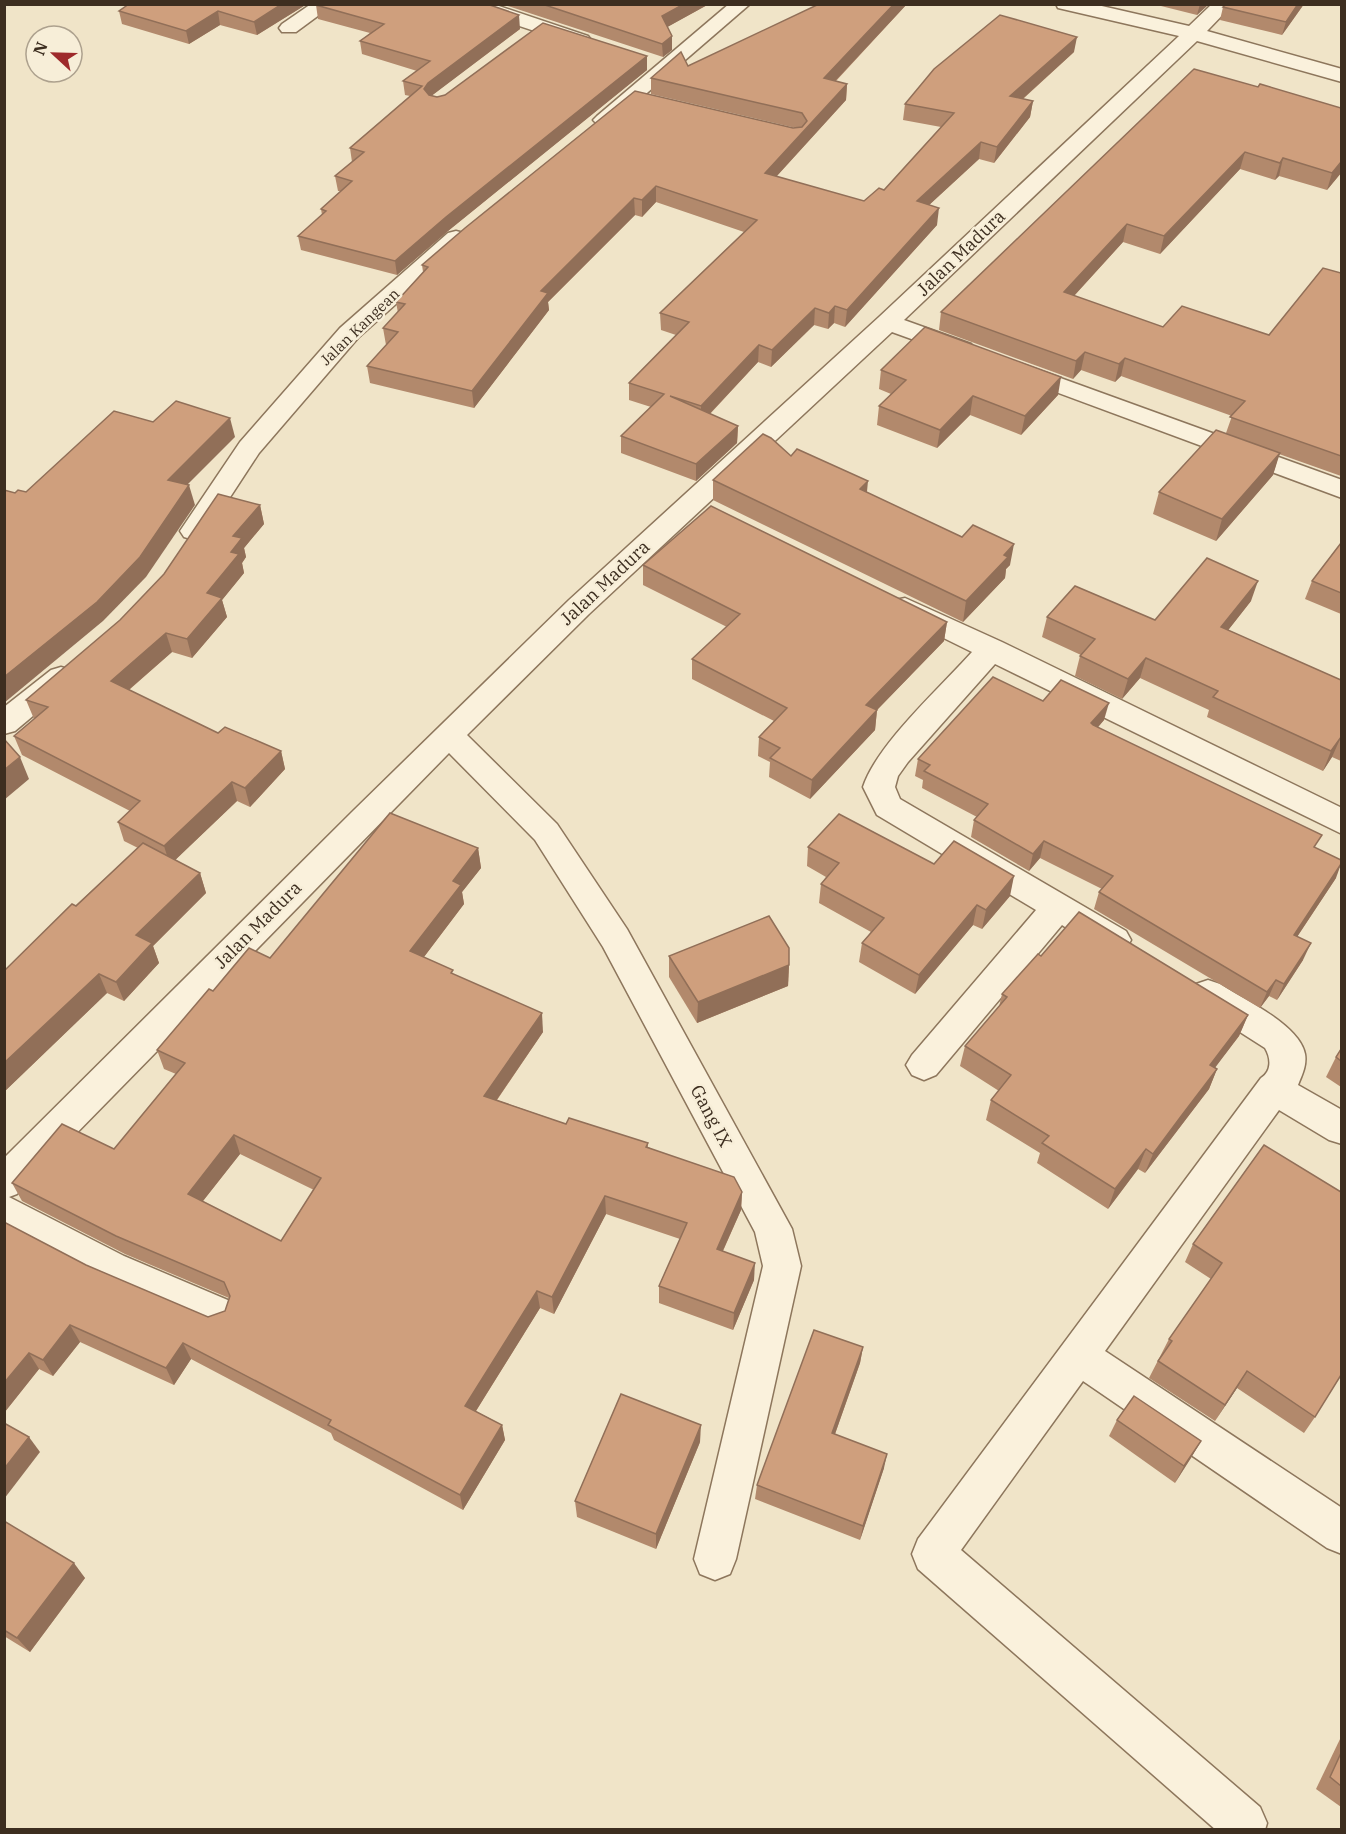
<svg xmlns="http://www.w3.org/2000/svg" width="1346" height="1834" font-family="'IBM Plex Serif',serif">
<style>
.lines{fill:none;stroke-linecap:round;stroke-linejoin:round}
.street-casing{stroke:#8d765c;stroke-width:3}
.street{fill:#faf1dc;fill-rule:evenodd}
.wall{fill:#b2896c;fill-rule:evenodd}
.shaded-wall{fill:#916f58}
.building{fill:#cf9f7d;stroke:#916f58;stroke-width:1.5;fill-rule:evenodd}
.labels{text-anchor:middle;stroke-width:5;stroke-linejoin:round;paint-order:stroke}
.far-street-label{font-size:15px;fill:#3d2e20;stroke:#f7eed8}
.street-label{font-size:18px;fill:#3d2e20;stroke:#f7eed8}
</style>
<rect width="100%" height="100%" fill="#f0e4c8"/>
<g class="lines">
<defs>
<g id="street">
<path d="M 311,4 L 334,4 L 296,32 L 282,32 L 279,28 L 282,24 Z"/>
<path d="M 463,4 L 493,4 L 588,36 L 591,40 L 588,44 L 574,44 L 465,8 Z"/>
<path d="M 729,4 L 750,4 L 611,124 L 604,126 L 597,124 L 593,120 L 597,116 Z"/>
<path d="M 1056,4 L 1093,4 L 1189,26 L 1212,4 L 1233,4 L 1207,31 L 1342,69 L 1342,82 L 1197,41 L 904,320 L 971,344 L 974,349 L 971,354 L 962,356 L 953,354 L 892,332 L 589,614 L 467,735 L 557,824 L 627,929 L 792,1229 L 801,1266 L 736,1559 L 730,1574 L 715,1580 L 700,1574 L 694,1559 L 763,1266 L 755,1232 L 603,947 L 535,840 L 449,753 L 17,1194 L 9,1197 L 124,1256 L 230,1301 L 235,1314 L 230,1327 L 216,1332 L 202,1327 L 96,1280 L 4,1231 L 4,1158 L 353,811 L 569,600 L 879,317 L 1179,36 L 1058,8 Z"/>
<path d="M 456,231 L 464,233 L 467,238 L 464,243 L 358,338 L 259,453 L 204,537 L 194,540 L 184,537 L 180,531 L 240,442 L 340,328 L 448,233 Z"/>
<path d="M 1019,363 L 1342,480 L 1342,498 L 1010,375 L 1007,370 L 1010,365 Z"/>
<path d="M 905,598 L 1002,642 L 1342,808 L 1342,834 L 995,664 L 908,762 L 898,776 L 895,787 L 900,799 L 1126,931 L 1131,940 L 1126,949 C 1103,957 1081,937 1062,925 L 936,1075 L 924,1080 L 912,1075 L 906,1065 L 912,1055 L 1036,910 L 877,815 L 863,787 C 877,744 941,687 972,652 L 895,614 L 891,607 L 895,600 Z"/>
<path d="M 61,667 L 71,670 L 76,677 L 71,684 L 15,731 L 4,734 L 4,707 L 51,670 Z"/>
<path d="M 1208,980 L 1220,984 C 1244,1000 1299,1024 1305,1054 C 1307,1065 1302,1075 1298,1085 L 1342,1110 L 1342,1144 L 1329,1140 L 1279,1110 L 1105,1351 L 1342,1508 L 1342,1554 L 1327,1548 L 1083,1381 L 961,1550 L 1260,1807 L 1267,1823 L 1265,1830 L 1216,1830 L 918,1569 L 912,1554 L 918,1539 L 1261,1078 C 1272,1071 1271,1058 1265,1048 L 1196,1004 L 1191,994 L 1196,984 Z"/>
</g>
</defs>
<use href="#street" class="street-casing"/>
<use href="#street" class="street"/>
</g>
<g class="wall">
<path d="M 129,4 L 307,4 L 257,35 L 220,25 L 189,44 L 122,24 L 119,11 Z"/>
<path d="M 502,4 L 709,4 L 667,27 L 672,50 L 663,57 Z"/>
<path d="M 907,4 L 836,81 L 847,84 L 846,100 L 776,177 L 864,201 L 884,190 L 941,127 L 903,120 L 905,104 L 1074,52 L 1023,99 L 1033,101 L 1030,117 L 994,163 L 979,159 L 929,205 L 937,225 L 845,327 L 834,323 L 828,329 L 814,325 L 771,367 L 758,362 L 710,414 L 738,426 L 737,443 L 696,481 L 621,453 L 621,436 L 651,407 L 629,400 L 629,383 L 676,335 L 661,330 L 660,313 L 744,232 L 656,202 L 642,217 L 635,215 L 548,302 L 549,310 L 474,408 L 370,383 L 367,366 L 386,345 L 383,328 L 398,313 L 396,302 L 423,272 L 422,265 L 796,128 L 651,94 L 651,78 L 688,66 Z"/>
<path d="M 1153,4 L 1209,4 L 1197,15 Z"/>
<path d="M 1304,4 L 1282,35 L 1220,20 L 1223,7 Z"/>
<path d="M 316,5 L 520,29 L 431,96 L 437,97 L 647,56 L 647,70 L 448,231 L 397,275 L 301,250 L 298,236 L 322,215 L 321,209 L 341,191 L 338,191 L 335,176 L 352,162 L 350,148 L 410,96 L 405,95 L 403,81 L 417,71 L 362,54 L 360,41 L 370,33 L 318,19 Z"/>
<path d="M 1194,69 L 1341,173 L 1327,190 L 1279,176 L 1275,180 L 1240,169 L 1160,254 L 1123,242 L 1074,296 L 1163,327 L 1269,335 L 1341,273 L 1341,476 L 1279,454 L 1273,475 L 1216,541 L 1153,514 L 1159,492 L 1226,433 L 1232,416 L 1121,376 L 1115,382 L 1081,370 L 1073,379 L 939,330 L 941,312 Z"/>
<path d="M 881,370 L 1058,395 L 1021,435 L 970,415 L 937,448 L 877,425 L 879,406 L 891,394 L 879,389 Z"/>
<path d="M 791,456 L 1010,565 L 1006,569 L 1005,578 L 963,622 L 713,500 L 713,480 Z"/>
<path d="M 260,505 L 264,524 L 244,548 L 246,557 L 242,563 L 244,573 L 222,600 L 227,617 L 192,658 L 172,652 L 129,690 L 218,733 L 281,751 L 285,769 L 250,807 L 237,801 L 175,860 L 200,873 L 206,893 L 153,946 L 159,963 L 124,1001 L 107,993 L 4,1092 L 4,971 L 138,848 L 124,841 L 118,822 L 130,811 L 22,755 L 14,736 L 34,719 L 26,700 Z"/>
<path d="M 1341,543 L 1341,614 L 1305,599 L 1312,581 Z"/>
<path d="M 643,565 L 947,622 L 944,641 L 877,710 L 875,730 L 810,799 L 769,777 L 770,762 L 758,756 L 759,737 L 774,721 L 692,679 L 692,659 L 727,627 L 643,585 Z"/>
<path d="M 1251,601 L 1228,630 L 1341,680 L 1341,761 L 1332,757 L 1323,771 L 1207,717 L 1209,710 L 1140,678 L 1122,699 L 1075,676 L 1080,656 L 1081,655 L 1042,637 L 1047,617 L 1155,620 Z"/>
<path d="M 1043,701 L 1104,720 L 1098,727 L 1316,848 L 1336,878 L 1297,937 L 1303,960 L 1277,1000 L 1269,996 L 1260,1008 L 1094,909 L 1099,892 L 1102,889 L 1040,858 L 1029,871 L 971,837 L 974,820 L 977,817 L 922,788 L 923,780 L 915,776 L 918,759 Z"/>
<path d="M 808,847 L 934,864 L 1010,896 L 982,929 L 973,925 L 915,994 L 859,962 L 862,943 L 871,932 L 819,903 L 821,884 L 826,877 L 807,866 Z"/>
<path d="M 478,848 L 481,868 L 462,892 L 464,904 L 424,957 L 543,1032 L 497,1100 L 566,1124 L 648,1143 L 648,1147 L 742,1192 L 741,1210 L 723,1251 L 754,1280 L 733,1330 L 659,1303 L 659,1286 L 680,1239 L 606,1214 L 554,1314 L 540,1308 L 476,1411 L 502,1425 L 505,1440 L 463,1510 L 334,1440 L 331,1433 L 191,1359 L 174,1385 L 80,1342 L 53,1376 L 39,1369 L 4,1413 L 4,1222 L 86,1265 L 208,1317 L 225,1311 L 229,1298 L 125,1254 L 22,1201 L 12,1183 L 114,1149 L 176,1074 L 164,1069 L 157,1050 L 213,991 L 270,958 ZM 240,1154 L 314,1190 L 281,1241 L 203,1201 Z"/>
<path d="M 669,956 L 789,965 L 788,986 L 697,1023 L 669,977 Z"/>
<path d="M 1041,956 L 1248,1015 L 1239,1036 L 1215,1067 L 1217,1069 L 1209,1089 L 1145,1173 L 1138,1169 L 1108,1209 L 1037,1163 L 1040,1153 L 986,1120 L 991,1100 L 999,1091 L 960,1066 L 965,1046 L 999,1007 L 1002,994 Z"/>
<path d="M 1341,1049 L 1341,1087 L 1326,1077 L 1336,1057 Z"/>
<path d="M 1264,1145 L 1315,1417 L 1304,1433 L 1237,1388 L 1215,1421 L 1149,1378 L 1169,1339 L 1211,1279 L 1185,1262 L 1193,1244 Z"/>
<path d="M 863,1347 L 860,1363 L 835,1434 L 884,1468 L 860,1540 L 755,1499 L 757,1485 Z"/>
<path d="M 1117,1420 L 1201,1441 L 1175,1483 L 1109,1436 Z"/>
<path d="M 700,1442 L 656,1549 L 577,1517 L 575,1501 Z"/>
<path d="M 4,1521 L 85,1578 L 30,1652 L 4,1636 Z"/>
<path d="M 1341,1737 L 1341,1807 L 1316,1789 Z"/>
</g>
<g class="shaded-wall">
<path d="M 282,4 L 307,4 L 257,35 L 254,22 Z"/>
<path d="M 684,4 L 709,4 L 662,30 L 662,16 Z"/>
<path d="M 894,4 L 907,4 L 823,94 L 824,78 Z"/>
<path d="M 1200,4 L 1209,4 L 1197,15 Z"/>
<path d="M 1298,4 L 1304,4 L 1282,35 L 1286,22 Z"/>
<path d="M 218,11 L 220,25 L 189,44 L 186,31 Z"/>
<path d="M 519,15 L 520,29 L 430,97 L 424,89 L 428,83 Z"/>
<path d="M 672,36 L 672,50 L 663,57 L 662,44 Z"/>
<path d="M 1077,37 L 1074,52 L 1008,112 L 1010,96 Z"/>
<path d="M 647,56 L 647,70 L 448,231 L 397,275 L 395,261 L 446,217 Z"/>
<path d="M 847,84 L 846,100 L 764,190 L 765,173 Z"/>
<path d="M 1033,101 L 1030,117 L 994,163 L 997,147 Z"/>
<path d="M 981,142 L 979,159 L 915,218 L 917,201 Z"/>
<path d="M 1245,152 L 1240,169 L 1160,254 L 1164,236 Z"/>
<path d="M 1283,158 L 1279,176 L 1275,180 L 1280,163 Z"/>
<path d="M 1341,162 L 1341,173 L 1327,190 L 1332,173 Z"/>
<path d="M 656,186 L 656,202 L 642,217 L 642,200 Z"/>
<path d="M 634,198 L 635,215 L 548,302 L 549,310 L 474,408 L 472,391 L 541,291 Z"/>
<path d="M 939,208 L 937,225 L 845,327 L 847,310 Z"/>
<path d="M 1127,224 L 1123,242 L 1061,310 L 1064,292 Z"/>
<path d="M 835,306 L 834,323 L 828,329 L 829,313 Z"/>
<path d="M 815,308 L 814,325 L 771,367 L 772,350 Z"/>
<path d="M 759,345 L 758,362 L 701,423 L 701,406 Z"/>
<path d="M 1085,352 L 1081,370 L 1073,379 L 1076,361 Z"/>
<path d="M 1125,358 L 1121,376 L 1115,382 L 1119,364 Z"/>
<path d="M 1061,377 L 1058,395 L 1021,435 L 1025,416 Z"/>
<path d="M 973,396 L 970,415 L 937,448 L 940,430 Z"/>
<path d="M 230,418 L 235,437 L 173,499 L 168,480 Z"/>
<path d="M 738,426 L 737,443 L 696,481 L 696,464 Z"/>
<path d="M 1280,453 L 1273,475 L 1216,541 L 1222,519 Z"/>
<path d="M 868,481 L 866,502 L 860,489 Z"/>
<path d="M 189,485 L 195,505 L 146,577 L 103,621 L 4,703 L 4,677 Z"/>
<path d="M 260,505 L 264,524 L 244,548 L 246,557 L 242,563 L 244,573 L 222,600 L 227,617 L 192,658 L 187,639 L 207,593 L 231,552 L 233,536 Z"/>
<path d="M 1014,544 L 1010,565 L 1006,569 L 1005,578 L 963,622 L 966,601 L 1004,555 Z"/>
<path d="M 1258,581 L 1251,601 L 1215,647 L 1221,627 Z"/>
<path d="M 947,622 L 944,641 L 877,710 L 875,730 L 810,799 L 812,780 L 866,705 Z"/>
<path d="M 166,633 L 172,652 L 117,700 L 111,681 Z"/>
<path d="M 1146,658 L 1140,678 L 1122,699 L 1128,679 Z"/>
<path d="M 1109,703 L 1104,720 L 1087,740 L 1091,723 Z"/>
<path d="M 1341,737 L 1332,757 L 1323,771 L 1331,751 Z"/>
<path d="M 281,751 L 285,769 L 250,807 L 245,788 Z"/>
<path d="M 20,757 L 29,779 L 4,800 L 4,770 Z"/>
<path d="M 232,782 L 237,801 L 170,865 L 164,846 Z"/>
<path d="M 1044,841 L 1040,858 L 1029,871 L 1033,854 Z"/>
<path d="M 478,848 L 481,868 L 462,892 L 464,904 L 414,970 L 410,951 L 453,881 Z"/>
<path d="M 1341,864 L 1336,878 L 1287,952 L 1294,935 Z"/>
<path d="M 200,873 L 206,893 L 153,946 L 159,963 L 124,1001 L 116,982 L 136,935 Z"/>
<path d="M 1014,876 L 1010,896 L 982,929 L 986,910 Z"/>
<path d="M 977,905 L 973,925 L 915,994 L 919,975 Z"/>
<path d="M 1311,943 L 1303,960 L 1277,1000 L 1284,984 Z"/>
<path d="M 789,965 L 788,986 L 697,1023 L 698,1002 Z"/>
<path d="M 99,974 L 107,993 L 4,1092 L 4,1063 Z"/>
<path d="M 1276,980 L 1269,996 L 1260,1008 L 1267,992 Z"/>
<path d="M 542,1013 L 543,1032 L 487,1114 L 484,1096 Z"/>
<path d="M 1248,1015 L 1239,1036 L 1202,1085 L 1210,1065 Z"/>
<path d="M 1217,1069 L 1209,1089 L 1145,1173 L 1153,1154 Z"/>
<path d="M 234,1135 L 240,1154 L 195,1211 L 188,1194 Z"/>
<path d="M 1146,1149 L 1138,1169 L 1108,1209 L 1115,1189 Z"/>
<path d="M 742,1192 L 741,1210 L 716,1266 L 717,1249 Z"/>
<path d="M 605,1196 L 606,1214 L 554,1314 L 552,1297 Z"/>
<path d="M 755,1263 L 754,1280 L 733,1330 L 734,1313 Z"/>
<path d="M 537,1291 L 540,1308 L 469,1422 L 465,1406 Z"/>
<path d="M 70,1325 L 80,1342 L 53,1376 L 43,1360 Z"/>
<path d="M 183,1343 L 191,1359 L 174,1385 L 166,1368 Z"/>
<path d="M 863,1347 L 860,1363 L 830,1448 L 832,1433 Z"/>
<path d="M 29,1353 L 39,1369 L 4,1413 L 4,1383 Z"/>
<path d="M 1247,1371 L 1237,1388 L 1215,1421 L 1225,1405 Z"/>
<path d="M 502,1425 L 505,1440 L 463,1510 L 460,1495 Z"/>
<path d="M 701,1425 L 700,1442 L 656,1549 L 656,1534 Z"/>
<path d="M 29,1437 L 40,1452 L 4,1499 L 4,1469 Z"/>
<path d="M 1201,1441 L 1191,1458 L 1175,1483 L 1184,1466 Z"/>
<path d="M 887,1454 L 884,1468 L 860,1540 L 863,1526 Z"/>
<path d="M 74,1563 L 85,1578 L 30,1652 L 17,1638 Z"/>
</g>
<g class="building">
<path d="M 129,4 L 282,4 L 254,22 L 218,11 L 186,31 L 119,11 Z"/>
<path d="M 317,4 L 487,4 L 519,15 L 428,83 L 424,89 L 429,95 L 437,97 L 445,95 L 543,23 L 647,56 L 446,217 L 395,261 L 298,236 L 326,211 L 321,209 L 352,181 L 335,176 L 364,152 L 350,148 L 422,86 L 403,81 L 430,61 L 360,41 L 384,24 L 316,5 Z"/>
<path d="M 542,4 L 684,4 L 662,16 L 672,36 L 662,44 Z"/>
<path d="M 819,4 L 894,4 L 824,78 L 847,84 L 765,173 L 864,201 L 879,188 L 884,190 L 954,113 L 905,104 L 934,69 L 1000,15 L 1077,37 L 1010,96 L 1033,101 L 997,147 L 981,142 L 917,201 L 939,208 L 847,310 L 835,306 L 829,313 L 815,308 L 772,350 L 759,345 L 701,406 L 670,396 L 738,426 L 696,464 L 621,436 L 664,394 L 629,383 L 689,322 L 660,313 L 757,220 L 656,186 L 642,200 L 634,198 L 541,291 L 548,293 L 472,391 L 367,366 L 398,332 L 383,328 L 405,304 L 396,302 L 428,267 L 422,265 L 465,228 L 635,91 L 793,128 L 802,127 L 807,121 L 802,113 L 651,78 L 681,52 L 688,66 Z"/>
<path d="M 1226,4 L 1298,4 L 1286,22 L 1223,7 Z"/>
<path d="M 1194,69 L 1258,87 L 1260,84 L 1341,108 L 1341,162 L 1332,173 L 1283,158 L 1280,163 L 1245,152 L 1164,236 L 1127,224 L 1064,292 L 1163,327 L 1182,306 L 1269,335 L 1323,268 L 1341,273 L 1341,456 L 1230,417 L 1245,401 L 1125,358 L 1119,364 L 1085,352 L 1076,361 L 941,312 Z"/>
<path d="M 925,327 L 1061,377 L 1025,416 L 973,396 L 940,430 L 879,406 L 906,380 L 881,370 Z"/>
<path d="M 176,401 L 230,418 L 168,480 L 189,485 L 140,557 L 97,602 L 4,677 L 4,490 L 15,493 L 18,490 L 26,492 L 114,411 L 153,422 Z"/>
<path d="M 1216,430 L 1280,453 L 1222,519 L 1159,492 Z"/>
<path d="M 763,434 L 771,438 L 791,456 L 797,449 L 868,481 L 860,489 L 962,537 L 973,525 L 1014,544 L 1004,555 L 1008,557 L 966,601 L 713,480 Z"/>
<path d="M 218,494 L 260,505 L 233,536 L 242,538 L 231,552 L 239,554 L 207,593 L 222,598 L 187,639 L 166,633 L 111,681 L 218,733 L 225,727 L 281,751 L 245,788 L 232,782 L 164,846 L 118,822 L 140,801 L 14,736 L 48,707 L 26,700 L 120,620 L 164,574 Z"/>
<path d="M 711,506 L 947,622 L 866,705 L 877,710 L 812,780 L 770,758 L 780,748 L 759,737 L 787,708 L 692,659 L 740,614 L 643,565 Z"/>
<path d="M 1341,543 L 1341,593 L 1312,581 Z"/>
<path d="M 1207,558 L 1258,581 L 1221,627 L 1341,680 L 1341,738 L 1341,737 L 1331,751 L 1213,697 L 1218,691 L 1146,658 L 1128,679 L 1080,656 L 1095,639 L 1047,617 L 1075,586 L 1155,620 Z"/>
<path d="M 993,677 L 1043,701 L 1061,680 L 1109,703 L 1091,723 L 1093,725 L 1322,835 L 1314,847 L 1341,860 L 1341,864 L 1294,935 L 1311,943 L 1284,984 L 1276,980 L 1267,992 L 1099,892 L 1113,876 L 1044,841 L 1033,854 L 974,820 L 988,804 L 924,771 L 930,765 L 918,759 Z"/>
<path d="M 4,739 L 20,757 L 4,770 Z"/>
<path d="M 390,813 L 478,848 L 453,881 L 461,885 L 410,951 L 453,970 L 451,973 L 542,1013 L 484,1096 L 566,1124 L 569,1118 L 648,1143 L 646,1147 L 734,1177 L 742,1192 L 717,1249 L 755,1263 L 734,1313 L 659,1286 L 687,1223 L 605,1196 L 552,1297 L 537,1291 L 465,1406 L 502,1425 L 460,1495 L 328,1425 L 331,1420 L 183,1343 L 166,1368 L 70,1325 L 43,1360 L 29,1353 L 4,1383 L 4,1222 L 86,1265 L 208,1317 L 225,1311 L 230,1296 L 224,1282 L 116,1236 L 12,1183 L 62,1124 L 114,1149 L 185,1063 L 157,1050 L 209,989 L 213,991 L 249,948 L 270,958 ZM 234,1135 L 321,1178 L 281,1241 L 188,1194 Z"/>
<path d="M 839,814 L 934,864 L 954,841 L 1014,876 L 986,910 L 977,905 L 919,975 L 862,943 L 884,918 L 821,884 L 839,863 L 808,847 Z"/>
<path d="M 143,843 L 200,873 L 136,935 L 152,943 L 116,982 L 99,974 L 4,1063 L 4,971 L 72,904 L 76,906 Z"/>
<path d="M 1079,912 L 1248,1015 L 1210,1065 L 1217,1069 L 1182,1115 L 1153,1154 L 1146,1149 L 1115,1189 L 1042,1143 L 1049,1136 L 991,1100 L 1011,1075 L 965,1046 L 1007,997 L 1002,994 L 1038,954 L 1041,956 Z"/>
<path d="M 769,916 L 789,948 L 789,965 L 698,1002 L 669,956 Z"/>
<path d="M 1341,1049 L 1341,1061 L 1336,1057 Z"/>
<path d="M 1264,1145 L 1341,1192 L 1341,1375 L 1315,1417 L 1247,1371 L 1225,1405 L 1158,1361 L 1172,1341 L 1169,1339 L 1222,1263 L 1193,1244 Z"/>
<path d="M 814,1330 L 863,1347 L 832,1433 L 887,1454 L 863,1526 L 757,1485 Z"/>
<path d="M 621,1394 L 701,1425 L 656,1534 L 575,1501 Z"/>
<path d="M 1134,1396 L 1201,1441 L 1184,1466 L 1117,1420 Z"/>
<path d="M 4,1423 L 29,1437 L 4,1469 Z"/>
<path d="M 4,1521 L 74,1563 L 17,1638 L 4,1630 Z"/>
<path d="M 1341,1753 L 1341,1786 L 1330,1777 Z"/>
</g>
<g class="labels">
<g class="far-street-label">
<text transform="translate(360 327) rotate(-44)" y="5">Jalan Kangean</text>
</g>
<g class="street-label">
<text transform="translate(961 253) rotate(-44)" y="6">Jalan Madura</text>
<text transform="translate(605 583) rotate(-43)" y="6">Jalan Madura</text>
<text transform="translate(258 925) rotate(-45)" y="6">Jalan Madura</text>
<text transform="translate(711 1116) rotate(62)" y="6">Gang IX</text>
</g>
</g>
<rect width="1346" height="1834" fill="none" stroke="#3d2e20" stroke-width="12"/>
<g transform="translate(54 54) rotate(292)"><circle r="28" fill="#f7eed8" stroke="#ada18e" stroke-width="1.5"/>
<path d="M0-4.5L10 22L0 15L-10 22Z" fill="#9e2a2b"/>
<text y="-9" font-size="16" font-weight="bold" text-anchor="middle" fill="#3d2e20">N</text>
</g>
</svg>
